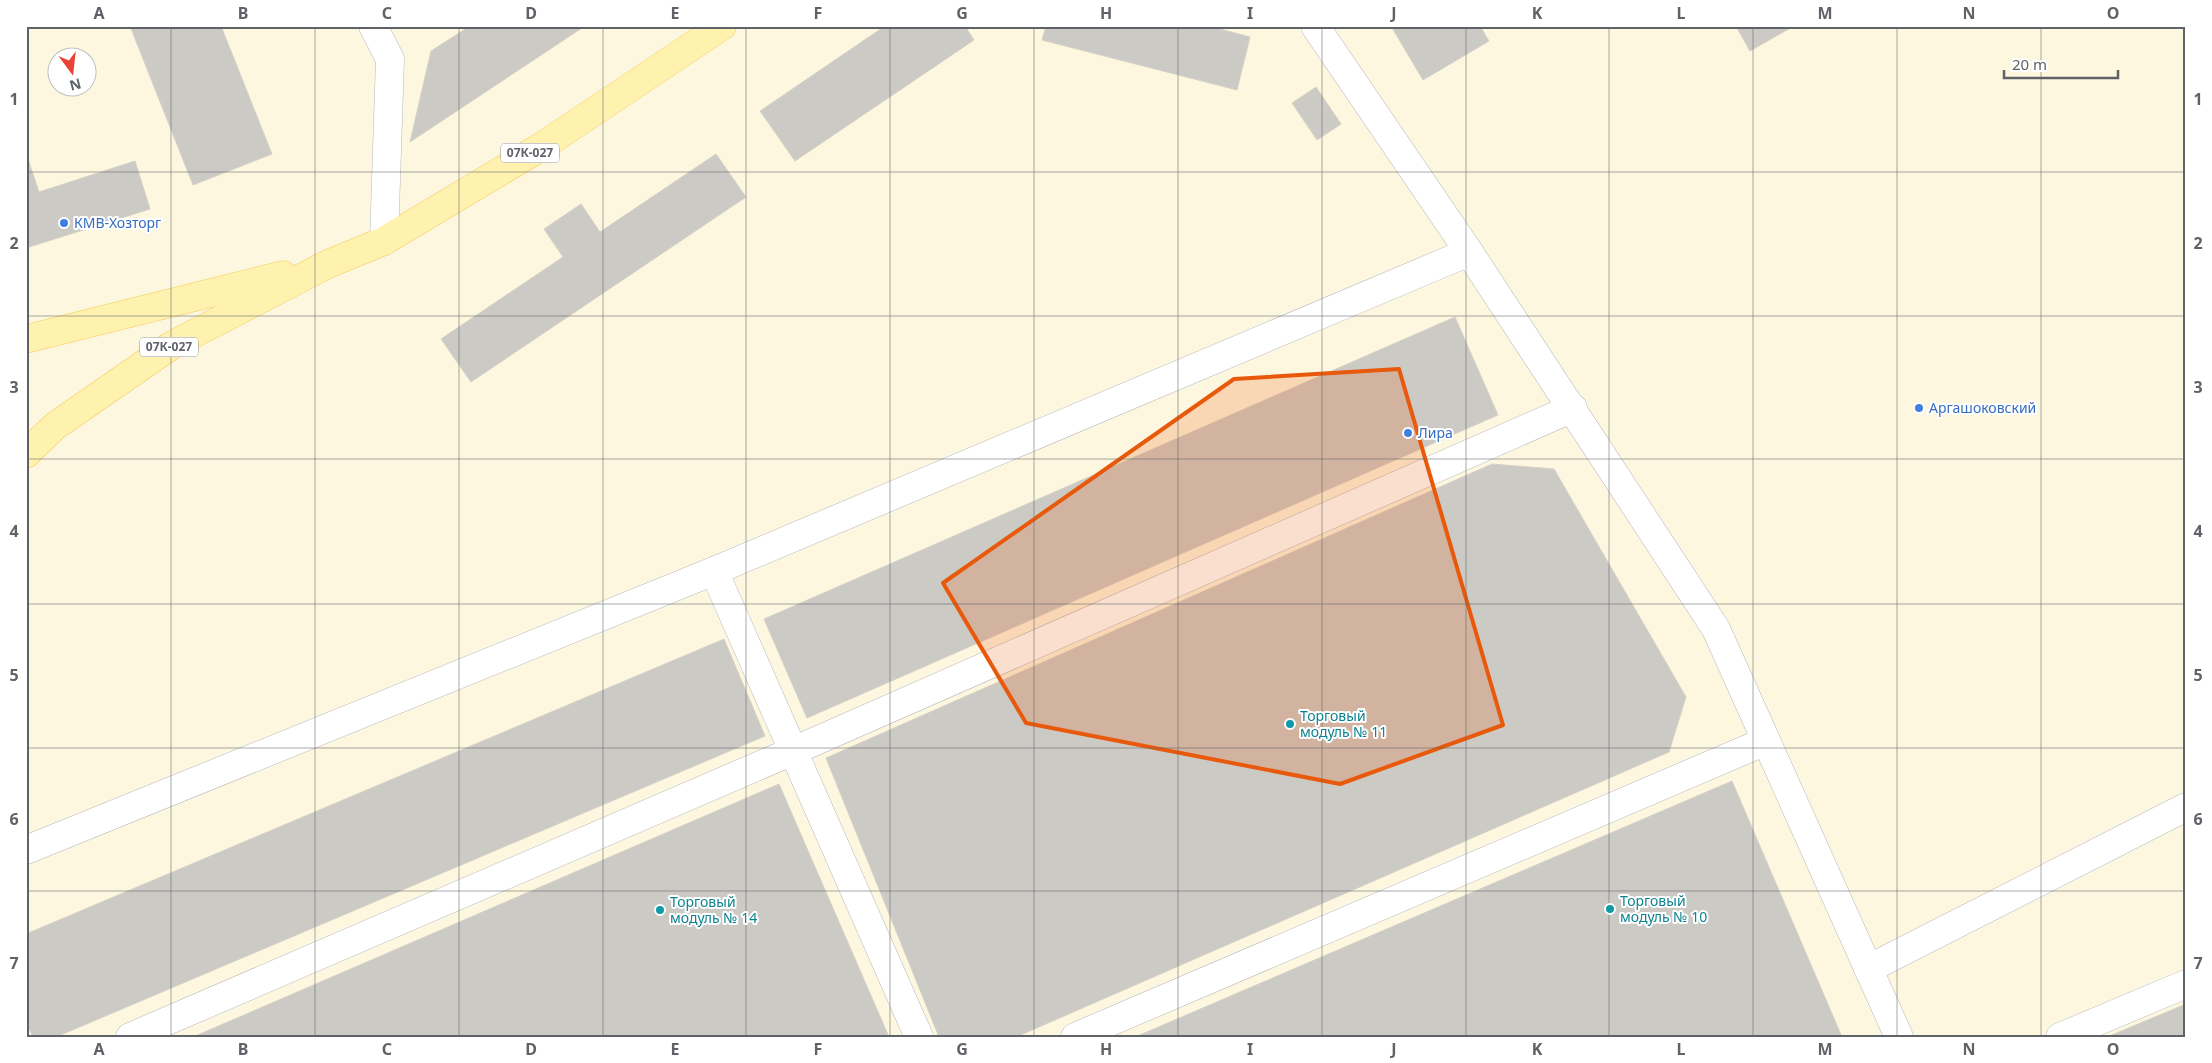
<svg xmlns="http://www.w3.org/2000/svg" width="2212" height="1063" font-family="'Noto Sans',sans-serif">
<style>
.commercial{fill:#fef7e0;fill-rule:evenodd}
.building{fill:#cccac5;stroke:#d6d1c6}
.lines{fill:none;stroke-linecap:round;stroke-linejoin:round}
.minor-casing{stroke:#b5b8bc;stroke-width:29}
.major-casing{stroke:#f2c960;stroke-width:29}
.minor{stroke:#fff;stroke-width:28}
.major{stroke:#fff2af;stroke-width:28}
.marked{fill:#e8590c;fill-opacity:0.2;stroke:#e8590c;stroke-width:4;stroke-linejoin:round}
.grid{fill:none;stroke:#5f6368;stroke-width:1;stroke-opacity:0.55}
.shop-dot{fill:#3f7fe0;stroke:#fff;stroke-width:2}
.culture-dot{fill:#0f9aa8;stroke:#fff;stroke-width:2}
.labels{text-anchor:middle;stroke-width:4;stroke-linejoin:round;paint-order:stroke}
.shield{fill:#fff;stroke:#8f9295;stroke-width:1}
.shield-label{font-size:12px;font-weight:bold;fill:#5f6368}
.shop-label{font-size:14px;fill:#366cbe;stroke:#fff;text-anchor:start}
.culture-label{font-size:14px;fill:#0d838f;stroke:#fff;text-anchor:start}
.neatline{fill:none;stroke:#5f6368;stroke-width:2}
.grid-label{font-size:16px;text-anchor:middle;font-weight:bold;fill:#5f6368}
</style>
<rect width="100%" height="100%" fill="#f1efe8"/>
<path class="commercial" d="M 26,26 L 2186,26 L 2186,1037 L 26,1037 ZM 58,58 L 88,58 L 88,88 L 58,88 Z"/>
<g class="building">
<path d="M 130,26 L 221,26 L 272,154 L 193,185 Z"/>
<path d="M 470,26 L 585,26 L 410,142 L 431,51 Z"/>
<path d="M 885,26 L 965,26 L 974,40 L 795,161 L 760,111 Z"/>
<path d="M 1046,26 L 1209,26 L 1250,37 L 1237,90 L 1042,40 Z"/>
<path d="M 1391,26 L 1480,26 L 1489,41 L 1423,80 Z"/>
<path d="M 1736,26 L 1794,26 L 1750,51 Z"/>
<path d="M 1316,87 L 1341,124 L 1317,140 L 1292,103 Z"/>
<path d="M 26,153 L 39,192 L 135,161 L 150,209 L 26,248 Z"/>
<path d="M 716,154 L 746,197 L 471,382 L 441,339 L 563,257 L 544,229 L 581,204 L 600,232 Z"/>
<path d="M 1455,317 L 1498,415 L 807,718 L 764,619 Z"/>
<path d="M 1492,464 L 1554,469 L 1686,697 L 1669,752 L 1016,1037 L 939,1037 L 826,758 Z"/>
<path d="M 724,639 L 765,736 L 56,1037 L 33,1037 L 26,1022 L 26,934 Z"/>
<path d="M 1732,781 L 1842,1037 L 1135,1037 Z"/>
<path d="M 779,784 L 889,1037 L 193,1037 Z"/>
<path d="M 2186,1004 L 2186,1037 L 2107,1037 Z"/>
</g>
<g class="lines">
<defs>
<g id="minor">
<path d="M 373,26 L 390,59 L 384,241"/>
<path d="M 1315,26 L 1469,252 L 1716,629 L 1899,1037"/>
<path d="M 714,571 L 919,1037"/>
<path d="M 26,850 L 714,571 L 1469,252"/>
<path d="M 1868,969 L 2186,807"/>
<path d="M 130,1037 L 793,751 L 1573,408"/>
<path d="M 1075,1037 L 1766,741"/>
<path d="M 2060,1037 L 2186,984"/>
</g>
<g id="major">
<path d="M 26,339 L 283,275"/>
<path d="M 26,454 L 55,426 L 172,345 L 328,264 L 384,241 L 541,147 L 722,26"/>
</g>
</defs>
<use href="#minor" class="minor-casing"/>
<use href="#major" class="major-casing"/>
<use href="#minor" class="minor"/>
<use href="#major" class="major"/>
</g>
<path class="marked" d="M 1399,369 L 1503,725 L 1340,784 L 1026,723 L 943,583 L 1234,379 Z"/>
<path class="grid" d="M 171,26 L 171,1037M 315,26 L 315,1037M 459,26 L 459,1037M 603,26 L 603,1037M 746,26 L 746,1037M 890,26 L 890,1037M 1034,26 L 1034,1037M 1178,26 L 1178,1037M 1322,26 L 1322,1037M 1466,26 L 1466,1037M 1609,26 L 1609,1037M 1753,26 L 1753,1037M 1897,26 L 1897,1037M 2041,26 L 2041,1037M 26,172 L 2186,172M 26,316 L 2186,316M 26,459 L 2186,459M 26,604 L 2186,604M 26,748 L 2186,748M 26,891 L 2186,891"/>
<g class="shop-dot">
<circle cx="64" cy="223" r="5"/>
<circle cx="1919" cy="408" r="5"/>
<circle cx="1408" cy="433" r="5"/>
</g>
<g class="culture-dot">
<circle cx="1290" cy="724" r="5"/>
<circle cx="1610" cy="909" r="5"/>
<circle cx="660" cy="910" r="5"/>
</g>
<g class="labels">
<g class="shield">
<rect x="501" y="143.5" width="58" height="19" rx="4"/>
<rect x="140" y="337.5" width="58" height="19" rx="4"/>
</g>
<g class="shield-label">
<text x="530" y="157">07К-027</text>
<text x="169" y="351">07К-027</text>
</g>
<g class="shop-label">
<text x="74" y="228">КМВ-Хозторг</text>
<text x="1929" y="413">Аргашоковский</text>
<text x="1418" y="438">Лира</text>
</g>
<g class="culture-label">
<text x="1300" y="721">Торговый<tspan x="1300" dy="16">модуль № 11</tspan></text>
<text x="1620" y="906">Торговый<tspan x="1620" dy="16">модуль № 10</tspan></text>
<text x="670" y="907">Торговый<tspan x="670" dy="16">модуль № 14</tspan></text>
</g>
</g>
<rect width="2212" height="1063" fill="none" stroke="#ffffff" stroke-width="55"/>
<g transform="translate(72 72) rotate(165)"><circle r="24" fill="#ffffff" stroke="#bfc1c3"/>
<path d="M0-4L9 19L0 12L-9 19Z" fill="#ea4335"/>
<text y="-8" font-size="14" font-weight="bold" text-anchor="middle" fill="#5f6368">N</text>
</g>
<path d="M2004 70v8h114v-8" fill="none" stroke="#5f6368" stroke-width="2.5"/>
<text x="2012" y="70" font-size="15" fill="#5f6368" stroke="#ffffff" stroke-width="4" paint-order="stroke">20 m</text>
<rect x="28" y="28" width="2156" height="1008" class="neatline"/>
<g class="grid-label">
<text x="99" y="19">A</text>
<text x="243" y="19">B</text>
<text x="387" y="19">C</text>
<text x="531" y="19">D</text>
<text x="675" y="19">E</text>
<text x="818" y="19">F</text>
<text x="962" y="19">G</text>
<text x="1106" y="19">H</text>
<text x="1250" y="19">I</text>
<text x="1394" y="19">J</text>
<text x="1537" y="19">K</text>
<text x="1681" y="19">L</text>
<text x="1825" y="19">M</text>
<text x="1969" y="19">N</text>
<text x="2113" y="19">O</text>
<text x="14" y="105">1</text>
<text x="2198" y="105">1</text>
<text x="14" y="249">2</text>
<text x="2198" y="249">2</text>
<text x="14" y="393">3</text>
<text x="2198" y="393">3</text>
<text x="14" y="537">4</text>
<text x="2198" y="537">4</text>
<text x="14" y="681">5</text>
<text x="2198" y="681">5</text>
<text x="14" y="825">6</text>
<text x="2198" y="825">6</text>
<text x="14" y="969">7</text>
<text x="2198" y="969">7</text>
<text x="99" y="1055">A</text>
<text x="243" y="1055">B</text>
<text x="387" y="1055">C</text>
<text x="531" y="1055">D</text>
<text x="675" y="1055">E</text>
<text x="818" y="1055">F</text>
<text x="962" y="1055">G</text>
<text x="1106" y="1055">H</text>
<text x="1250" y="1055">I</text>
<text x="1394" y="1055">J</text>
<text x="1537" y="1055">K</text>
<text x="1681" y="1055">L</text>
<text x="1825" y="1055">M</text>
<text x="1969" y="1055">N</text>
<text x="2113" y="1055">O</text>
</g>
</svg>
